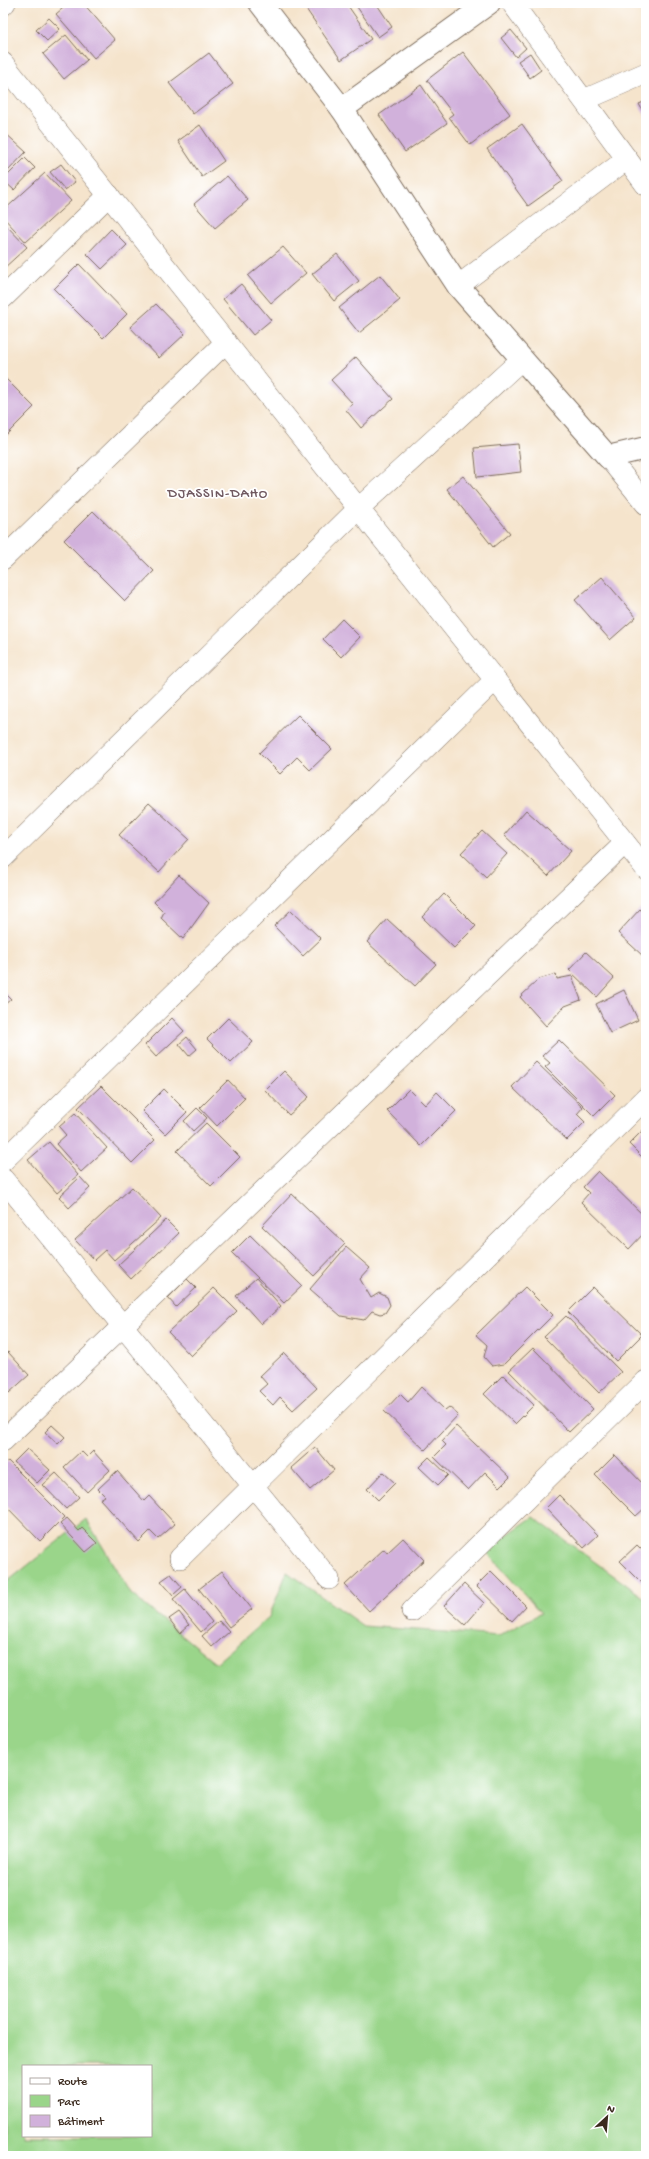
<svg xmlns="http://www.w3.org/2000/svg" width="649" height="2159" font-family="'Gochi Hand',sans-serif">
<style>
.green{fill:#9ad58a;stroke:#6a8054;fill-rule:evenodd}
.building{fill:#d1b1db}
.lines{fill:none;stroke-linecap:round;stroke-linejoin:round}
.street-casing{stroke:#7c6b5b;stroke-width:22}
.secondary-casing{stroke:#7c6b5b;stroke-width:24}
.street{stroke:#fff;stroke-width:21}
.secondary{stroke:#fff;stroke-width:22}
.labels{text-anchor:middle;stroke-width:3.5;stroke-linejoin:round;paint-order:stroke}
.neighbourhood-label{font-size:14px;letter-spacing:1px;fill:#705960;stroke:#fff}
</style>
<rect width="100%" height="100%" fill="#fff"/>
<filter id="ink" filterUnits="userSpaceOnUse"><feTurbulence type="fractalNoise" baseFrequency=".025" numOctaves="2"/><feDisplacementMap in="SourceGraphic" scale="8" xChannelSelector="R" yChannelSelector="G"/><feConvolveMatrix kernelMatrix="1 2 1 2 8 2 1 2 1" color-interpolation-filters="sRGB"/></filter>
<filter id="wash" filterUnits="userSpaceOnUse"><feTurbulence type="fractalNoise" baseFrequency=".012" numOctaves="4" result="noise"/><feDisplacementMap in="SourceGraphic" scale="16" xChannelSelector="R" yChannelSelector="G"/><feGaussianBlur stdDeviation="0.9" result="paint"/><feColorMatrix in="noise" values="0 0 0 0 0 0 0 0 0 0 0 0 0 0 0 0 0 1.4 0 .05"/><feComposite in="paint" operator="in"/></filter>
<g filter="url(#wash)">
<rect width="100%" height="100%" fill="#f5e4cc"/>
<path class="green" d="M 533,1517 L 646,1599 L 646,2156 L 3,2156 L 3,1585 L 86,1519 L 131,1594 L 216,1663 L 269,1617 L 287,1572 L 363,1626 L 499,1636 L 541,1613 L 485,1550 ZM 23,2066 L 151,2066 L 151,2136 L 23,2136 Z"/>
<g id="blocks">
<g class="building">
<path d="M 69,3 L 83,3 L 115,40 L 94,58 L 56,14 Z"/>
<path d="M 308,3 L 346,3 L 371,39 L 341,60 L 304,6 Z"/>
<path d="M 363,3 L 376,3 L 392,27 L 378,37 L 357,7 Z"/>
<path d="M 49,18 L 60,29 L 47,41 L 36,30 Z"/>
<path d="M 511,30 L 526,48 L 516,57 L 501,38 Z"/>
<path d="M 66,35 L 87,60 L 64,79 L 43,54 Z"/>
<path d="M 463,52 L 510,114 L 470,145 L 449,117 L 453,114 L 427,80 Z"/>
<path d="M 209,53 L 233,84 L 193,114 L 169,83 Z"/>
<path d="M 530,53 L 541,70 L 530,78 L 518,61 Z"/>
<path d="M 421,85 L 447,123 L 405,152 L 379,115 Z"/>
<path d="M 646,101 L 646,117 L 639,104 Z"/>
<path d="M 522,124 L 563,181 L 528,206 L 487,149 Z"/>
<path d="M 200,125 L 224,161 L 202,177 L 178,141 Z"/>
<path d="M 3,131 L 26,152 L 7,172 L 3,168 Z"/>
<path d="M 25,158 L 35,168 L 14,190 L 3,180 Z"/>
<path d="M 61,164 L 75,182 L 65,190 L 50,172 Z"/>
<path d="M 45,173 L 71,201 L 26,242 L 3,217 L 3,211 Z"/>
<path d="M 227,176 L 248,200 L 215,228 L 194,204 Z"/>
<path d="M 3,222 L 27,247 L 3,269 Z"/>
<path d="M 111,229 L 127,245 L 102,269 L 87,254 Z"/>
<path d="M 283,247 L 306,273 L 271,303 L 248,276 Z"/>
<path d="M 337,254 L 359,281 L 334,301 L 312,274 Z"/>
<path d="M 79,264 L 127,314 L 103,338 L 54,289 Z"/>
<path d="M 380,275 L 400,300 L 359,333 L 339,308 Z"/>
<path d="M 241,284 L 271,320 L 253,335 L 223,299 Z"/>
<path d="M 156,304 L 185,334 L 159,358 L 130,327 Z"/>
<path d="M 356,357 L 393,399 L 361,428 L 346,410 L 353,404 L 331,380 Z"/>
<path d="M 3,376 L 34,407 L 3,438 Z"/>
<path d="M 518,444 L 521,472 L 477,477 L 474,448 Z"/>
<path d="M 463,476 L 510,533 L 493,547 L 447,489 Z"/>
<path d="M 93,511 L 154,571 L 125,601 L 64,540 Z"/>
<path d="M 602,577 L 636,617 L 610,640 L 575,600 Z"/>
<path d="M 342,619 L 360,637 L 341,657 L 323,639 Z"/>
<path d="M 298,715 L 332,749 L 310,770 L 297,757 L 280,774 L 259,753 Z"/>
<path d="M 149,803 L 189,839 L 159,872 L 119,835 Z"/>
<path d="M 526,810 L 571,851 L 548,876 L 504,835 Z"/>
<path d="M 482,831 L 507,854 L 486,877 L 461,853 Z"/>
<path d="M 179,875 L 209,903 L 183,939 L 161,918 L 164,912 L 154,902 Z"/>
<path d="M 444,894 L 476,926 L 454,948 L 422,917 Z"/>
<path d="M 640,909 L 646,914 L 646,953 L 643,956 L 618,933 Z"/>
<path d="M 291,910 L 321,939 L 303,956 L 274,926 Z"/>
<path d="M 387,919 L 436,964 L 415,986 L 367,942 Z"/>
<path d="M 586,952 L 614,978 L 597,997 L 569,970 Z"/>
<path d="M 556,974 L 557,979 L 572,976 L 581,1000 L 565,1006 L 546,1026 L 520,997 L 539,979 Z"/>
<path d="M 624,990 L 638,1020 L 610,1033 L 596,1004 Z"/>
<path d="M 3,991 L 11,999 L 3,1006 Z"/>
<path d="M 172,1018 L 184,1031 L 156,1057 L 145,1045 Z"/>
<path d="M 228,1018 L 253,1042 L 231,1063 L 207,1039 Z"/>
<path d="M 187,1037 L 197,1049 L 189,1056 L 179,1044 Z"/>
<path d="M 559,1040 L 615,1095 L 594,1116 L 545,1067 L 550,1063 L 542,1056 Z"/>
<path d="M 536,1062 L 583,1107 L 577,1114 L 585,1122 L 567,1140 L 512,1087 Z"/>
<path d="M 284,1071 L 309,1097 L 289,1115 L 265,1090 Z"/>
<path d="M 228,1080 L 245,1098 L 217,1126 L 200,1108 Z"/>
<path d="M 101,1086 L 155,1140 L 132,1163 L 78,1108 Z"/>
<path d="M 164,1089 L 187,1112 L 165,1134 L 142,1111 Z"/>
<path d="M 409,1089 L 425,1105 L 437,1092 L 456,1111 L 421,1146 L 387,1111 Z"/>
<path d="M 197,1108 L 207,1118 L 193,1131 L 184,1121 Z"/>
<path d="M 75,1113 L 107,1148 L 81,1172 L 56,1144 L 66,1135 L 59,1127 Z"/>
<path d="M 206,1123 L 240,1157 L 211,1186 L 177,1151 Z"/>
<path d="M 646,1127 L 646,1154 L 642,1157 L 629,1144 Z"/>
<path d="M 49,1142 L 78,1175 L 57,1193 L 28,1160 Z"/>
<path d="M 598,1171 L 646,1218 L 646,1231 L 629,1249 L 581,1202 L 589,1193 L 583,1187 Z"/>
<path d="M 80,1177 L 90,1188 L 69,1208 L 59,1197 Z"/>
<path d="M 132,1187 L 161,1218 L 114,1260 L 105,1250 L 94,1260 L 75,1240 Z"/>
<path d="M 292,1194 L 345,1244 L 314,1276 L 262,1226 Z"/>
<path d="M 166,1220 L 179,1233 L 131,1279 L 118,1265 Z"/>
<path d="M 250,1235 L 302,1286 L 284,1303 L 232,1253 Z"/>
<path d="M 346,1247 L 370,1268 L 360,1279 L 371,1298 L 379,1293 L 387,1297 L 390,1305 L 385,1313 L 380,1314 L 372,1311 L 364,1320 L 341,1316 L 310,1289 Z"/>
<path d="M 256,1278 L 281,1306 L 261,1324 L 236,1296 Z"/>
<path d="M 187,1279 L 196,1288 L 176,1307 L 168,1298 Z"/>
<path d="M 525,1287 L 553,1315 L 504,1364 L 492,1366 L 484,1357 L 487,1345 L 476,1335 Z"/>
<path d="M 593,1287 L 642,1335 L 616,1361 L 568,1312 Z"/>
<path d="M 214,1288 L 237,1311 L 191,1356 L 168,1332 Z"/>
<path d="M 566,1316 L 621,1372 L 599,1393 L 544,1337 Z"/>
<path d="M 533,1348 L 593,1409 L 569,1432 L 509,1371 Z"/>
<path d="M 8,1352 L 29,1375 L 9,1393 L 3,1386 L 3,1356 Z"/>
<path d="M 284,1353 L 317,1388 L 293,1410 L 280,1397 L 273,1405 L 259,1391 L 267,1384 L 260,1376 Z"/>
<path d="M 503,1375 L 534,1405 L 515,1424 L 484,1394 Z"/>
<path d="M 421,1387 L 445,1410 L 449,1407 L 458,1415 L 425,1450 L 384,1411 L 400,1394 L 408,1402 Z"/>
<path d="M 52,1425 L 65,1437 L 58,1444 L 45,1432 Z"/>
<path d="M 456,1426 L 510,1477 L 500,1487 L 485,1472 L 468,1490 L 434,1457 L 446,1445 L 442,1441 Z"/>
<path d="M 315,1447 L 334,1470 L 310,1490 L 291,1468 Z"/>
<path d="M 27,1449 L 50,1470 L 37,1483 L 14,1462 Z"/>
<path d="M 81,1451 L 87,1457 L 93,1451 L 110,1470 L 87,1492 L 64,1467 Z"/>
<path d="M 615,1455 L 646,1487 L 646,1507 L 636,1516 L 595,1475 Z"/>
<path d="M 429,1457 L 448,1475 L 438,1485 L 419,1467 Z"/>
<path d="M 8,1461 L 64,1517 L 40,1541 L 3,1503 L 3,1465 Z"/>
<path d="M 117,1471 L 144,1501 L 149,1496 L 175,1524 L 158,1539 L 150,1531 L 139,1542 L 100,1499 L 105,1496 L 98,1489 Z"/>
<path d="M 383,1472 L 395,1483 L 378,1500 L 367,1489 Z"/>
<path d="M 56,1473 L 79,1497 L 66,1509 L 43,1485 Z"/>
<path d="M 559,1495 L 598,1535 L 584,1548 L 546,1508 Z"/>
<path d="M 67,1518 L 79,1531 L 82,1528 L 97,1543 L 86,1552 L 60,1524 Z"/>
<path d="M 403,1538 L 424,1560 L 369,1611 L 345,1585 L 384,1549 L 387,1553 Z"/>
<path d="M 637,1545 L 646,1554 L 646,1587 L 620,1561 Z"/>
<path d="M 222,1571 L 252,1609 L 229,1627 L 199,1589 Z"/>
<path d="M 491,1571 L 526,1606 L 512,1621 L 476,1586 Z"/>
<path d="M 171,1574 L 182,1587 L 173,1595 L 161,1581 Z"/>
<path d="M 464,1584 L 484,1603 L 465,1625 L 444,1606 Z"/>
<path d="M 185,1589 L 212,1622 L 201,1632 L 173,1599 Z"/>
<path d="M 179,1612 L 189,1625 L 180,1633 L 169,1619 Z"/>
<path d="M 219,1621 L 229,1632 L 212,1647 L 202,1636 Z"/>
</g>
</g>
</g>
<g filter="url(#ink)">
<use href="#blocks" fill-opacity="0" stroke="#7c6b5b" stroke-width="1"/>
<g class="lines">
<defs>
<g id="street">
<path d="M 512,3 L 646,185"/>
<path d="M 3,5 L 5,3"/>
<path d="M 3,63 L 646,869"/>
<path d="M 584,100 L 646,73"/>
<path d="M 458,286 L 627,159"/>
<path d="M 3,298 L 109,195"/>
<path d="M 608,457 L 646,504"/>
<path d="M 3,559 L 226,342"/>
<path d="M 3,858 L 359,508 L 521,360"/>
<path d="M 3,1161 L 495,680"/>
<path d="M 3,1179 L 329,1579"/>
<path d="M 3,1441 L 625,843"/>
<path d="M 180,1558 L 646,1098"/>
<path d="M 412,1611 L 646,1381"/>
</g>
<g id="secondary">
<path d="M 260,3 L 342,109 L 458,286 L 608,457 L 646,448"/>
<path d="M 342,109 L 489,3"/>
</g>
</defs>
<use href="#street" class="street-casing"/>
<use href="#secondary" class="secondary-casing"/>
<use href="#street" class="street"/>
<use href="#secondary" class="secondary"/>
</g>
</g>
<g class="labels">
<g class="neighbourhood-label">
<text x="218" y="497">DJASSIN-DAHO</text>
</g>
</g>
<rect width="649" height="2159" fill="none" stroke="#fff" stroke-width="16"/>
<rect x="22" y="2065" width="130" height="72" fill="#ffffff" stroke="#b1aaa5"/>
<rect x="30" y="2078" width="20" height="6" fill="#ffffff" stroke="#b1aaa5"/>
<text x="58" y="2085" font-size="12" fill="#3b2a1e">Route</text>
<rect x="30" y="2095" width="20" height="12" fill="#9ad58a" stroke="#b1aaa5"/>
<text x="58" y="2105" font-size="12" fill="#3b2a1e">Parc</text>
<rect x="30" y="2115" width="20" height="12" fill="#d1b1db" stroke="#b1aaa5"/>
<text x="58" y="2125" font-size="12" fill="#3b2a1e">Bâtiment</text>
<g transform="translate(607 2117) rotate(26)" stroke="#ffffff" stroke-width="3" paint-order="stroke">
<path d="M0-3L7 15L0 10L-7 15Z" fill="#3b2a1e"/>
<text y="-6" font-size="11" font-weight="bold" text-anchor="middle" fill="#3b2a1e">N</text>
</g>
</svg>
